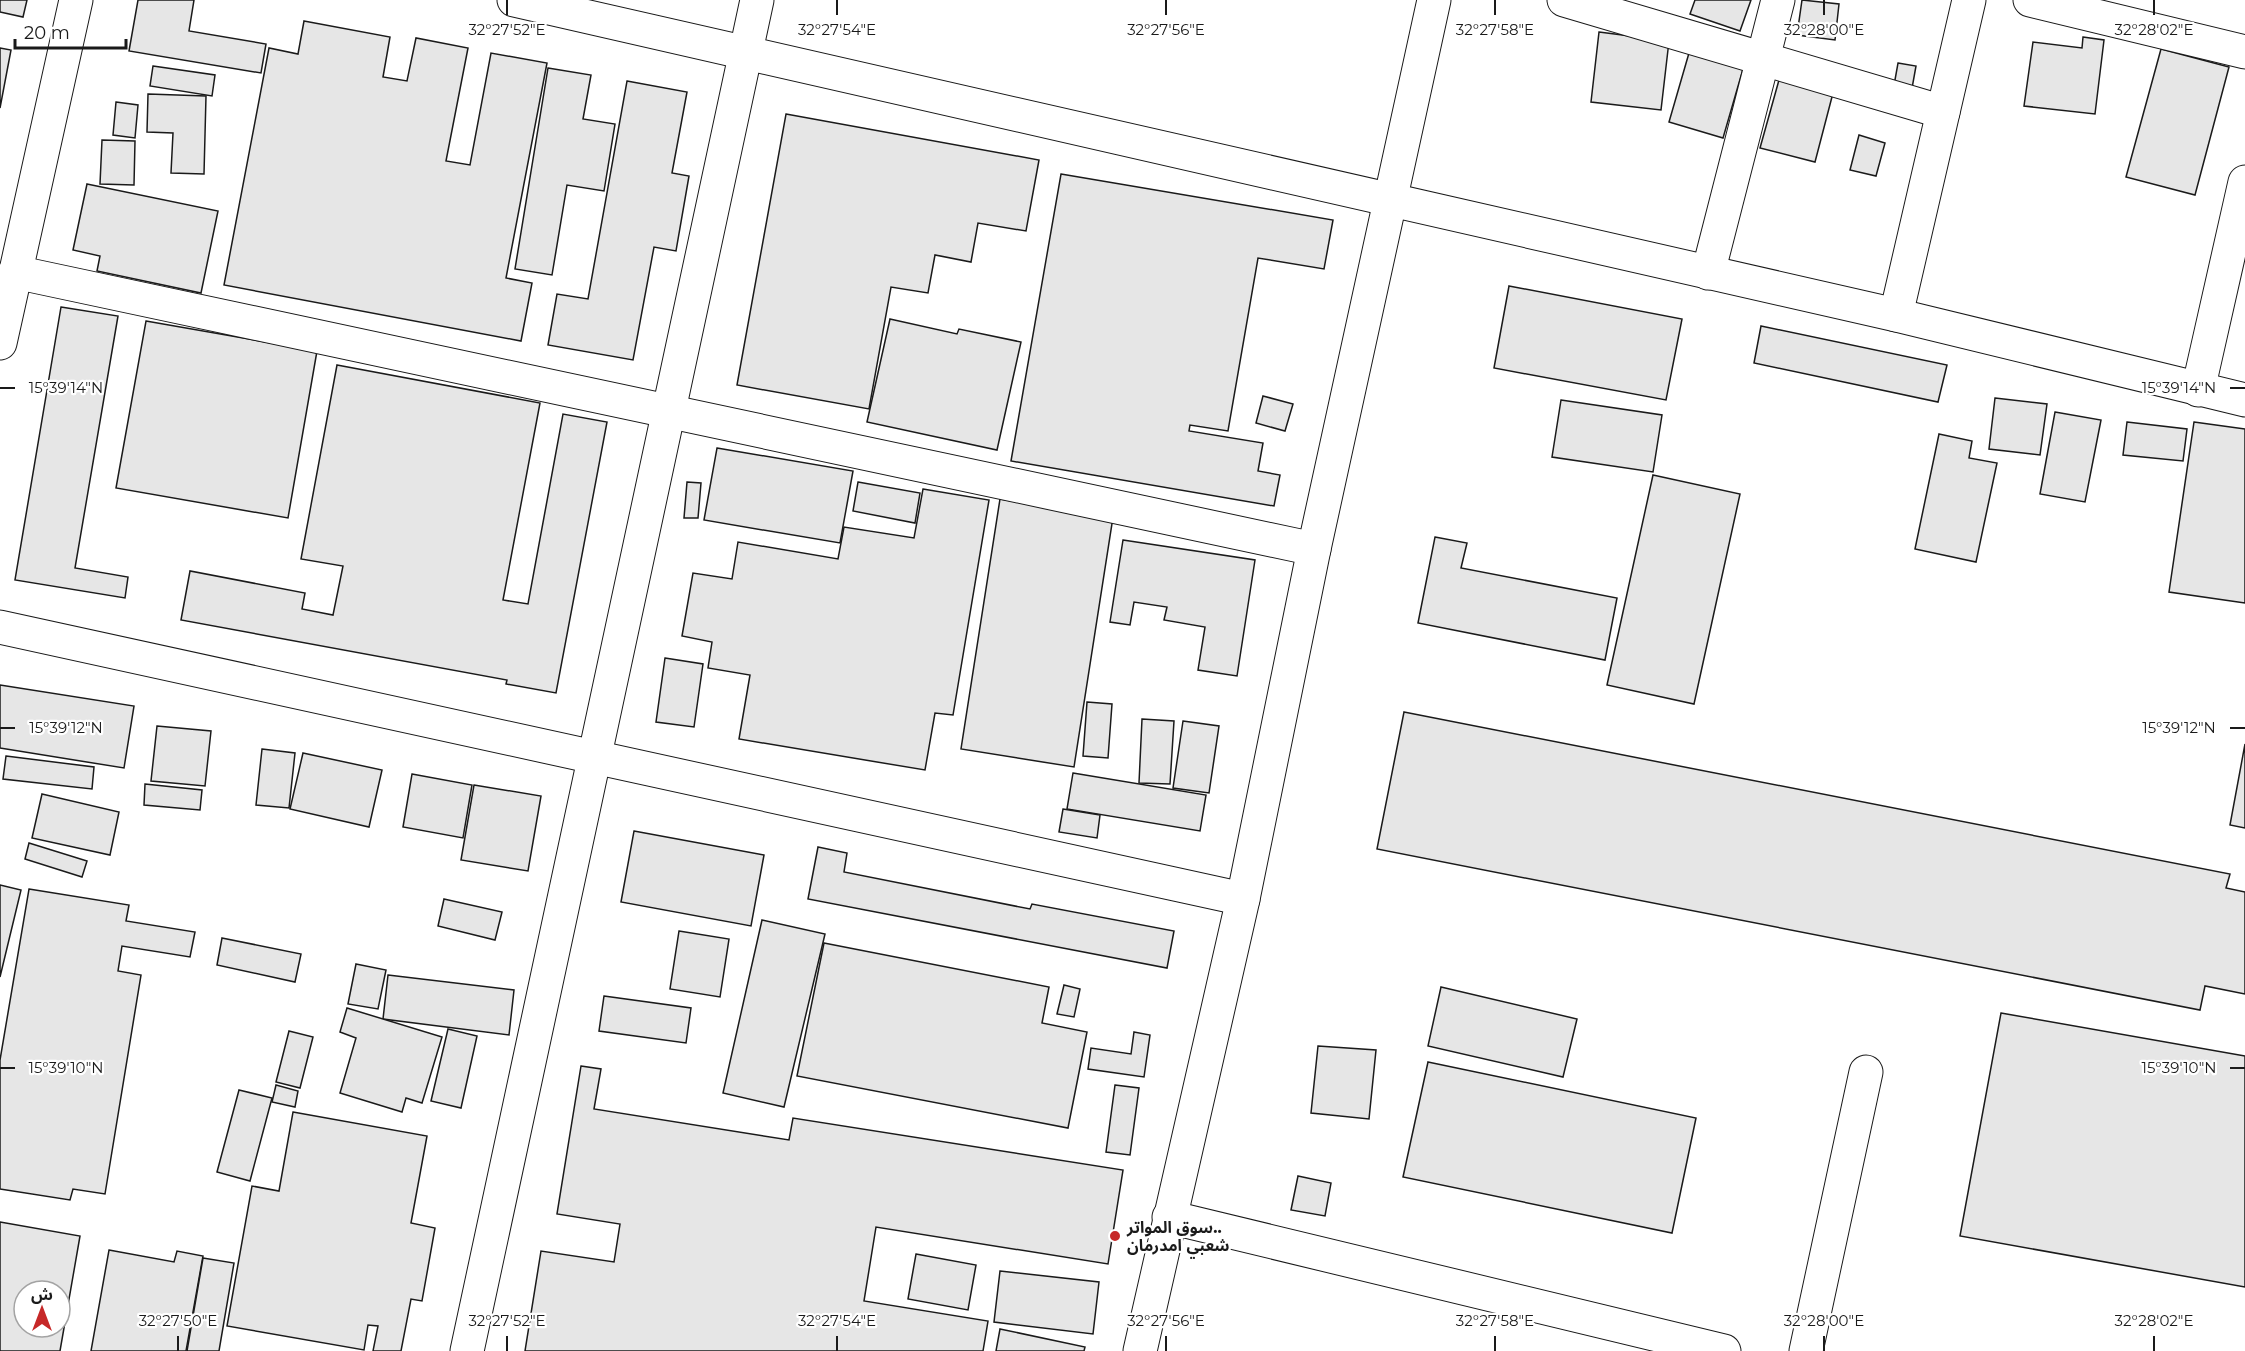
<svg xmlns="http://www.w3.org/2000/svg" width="2245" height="1351" font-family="Montserrat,'Noto Sans Arabic',sans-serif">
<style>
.building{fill:#e6e6e6;stroke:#1a1a1a;stroke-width:1.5;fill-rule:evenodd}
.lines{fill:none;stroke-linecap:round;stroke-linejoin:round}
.minor-casing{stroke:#1a1a1a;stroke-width:35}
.minor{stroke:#fff;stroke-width:33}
.ticks{fill:none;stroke:#1a1a1a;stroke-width:2}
.poi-dot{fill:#c62828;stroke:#fff;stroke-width:2}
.labels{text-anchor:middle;stroke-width:4.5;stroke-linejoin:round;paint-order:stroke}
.poi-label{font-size:16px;font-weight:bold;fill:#1a1a1a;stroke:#fff;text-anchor:start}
.ticks-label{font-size:15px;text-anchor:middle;fill:#1a1a1a;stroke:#fff;stroke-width:4.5;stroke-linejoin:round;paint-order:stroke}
</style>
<rect width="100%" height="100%" fill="#fff"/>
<g class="building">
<path d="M 0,0 L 27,0 L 23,17 L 0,12 Z"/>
<path d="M 138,0 L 194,0 L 189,31 L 266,44 L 261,73 L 129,51 Z"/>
<path d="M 1695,0 L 1751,0 L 1740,31 L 1690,14 Z"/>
<path d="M 1802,0 L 1839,4 L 1835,40 L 1797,35 Z"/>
<path d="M 304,21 L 390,37 L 383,77 L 407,81 L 416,38 L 468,48 L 446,161 L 470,165 L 491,53 L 547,63 L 506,278 L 532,283 L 521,341 L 224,285 L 269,48 L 298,54 Z"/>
<path d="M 1599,32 L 1669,41 L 1661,110 L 1591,102 Z"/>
<path d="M 2083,37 L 2104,40 L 2095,114 L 2024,106 L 2033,42 L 2082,48 Z"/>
<path d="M 0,48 L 11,50 L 0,108 Z"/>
<path d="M 2161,49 L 2229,67 L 2195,195 L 2126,177 Z"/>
<path d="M 1689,53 L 1743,69 L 1723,138 L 1669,122 Z"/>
<path d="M 1898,63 L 1916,66 L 1911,94 L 1893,91 Z"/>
<path d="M 153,66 L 215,75 L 212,96 L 150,86 Z"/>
<path d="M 548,68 L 591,75 L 583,119 L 615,124 L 604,191 L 567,185 L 552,275 L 515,269 Z"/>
<path d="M 1779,80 L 1833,93 L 1815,162 L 1760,148 Z"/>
<path d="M 627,81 L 687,92 L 672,173 L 689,176 L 676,251 L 654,247 L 633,360 L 548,345 L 557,294 L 588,299 Z"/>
<path d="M 148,94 L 206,96 L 204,174 L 171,173 L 173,133 L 147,132 Z"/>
<path d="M 116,102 L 138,105 L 135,138 L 113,135 Z"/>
<path d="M 786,114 L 1039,160 L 1026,231 L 978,223 L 971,262 L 935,255 L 928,293 L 891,287 L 869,409 L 737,385 Z"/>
<path d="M 1859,135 L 1885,143 L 1876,176 L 1850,170 Z"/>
<path d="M 102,140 L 135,141 L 134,185 L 100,184 Z"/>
<path d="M 1061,174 L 1333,220 L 1324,269 L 1258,258 L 1228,431 L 1190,425 L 1189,431 L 1263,443 L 1258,471 L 1280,475 L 1274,506 L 1011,461 Z"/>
<path d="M 87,184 L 218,211 L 201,293 L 97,271 L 100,256 L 73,250 Z"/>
<path d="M 1509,286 L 1682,319 L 1666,400 L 1494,368 Z"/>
<path d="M 61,307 L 118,316 L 75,568 L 128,577 L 125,598 L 15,580 Z"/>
<path d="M 890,319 L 957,334 L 959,329 L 1021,342 L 997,450 L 867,422 Z"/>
<path d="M 146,321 L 317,351 L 288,518 L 116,488 Z"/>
<path d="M 1761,326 L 1947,365 L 1938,402 L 1754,363 Z"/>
<path d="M 337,365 L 540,403 L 503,600 L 528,604 L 563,414 L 607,422 L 556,693 L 506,684 L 507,680 L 181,620 L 190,571 L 305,593 L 302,609 L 333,615 L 343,566 L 301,559 Z"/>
<path d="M 1263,396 L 1293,404 L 1285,431 L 1256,423 Z"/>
<path d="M 1995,398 L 2047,404 L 2040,455 L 1989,449 Z"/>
<path d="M 1561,400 L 1662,415 L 1653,472 L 1552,457 Z"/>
<path d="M 2055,412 L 2101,420 L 2085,502 L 2040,494 Z"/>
<path d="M 2127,422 L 2187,429 L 2183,461 L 2123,455 Z"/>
<path d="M 2194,422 L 2245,429 L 2245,603 L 2169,592 Z"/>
<path d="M 1939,434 L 1972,441 L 1969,458 L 1997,463 L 1976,562 L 1915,549 Z"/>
<path d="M 717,448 L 853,471 L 840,543 L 704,520 Z"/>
<path d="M 1653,475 L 1740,494 L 1694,704 L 1607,685 Z"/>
<path d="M 687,482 L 701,483 L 698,518 L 684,518 Z"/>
<path d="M 858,482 L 920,493 L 915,523 L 853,511 Z"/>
<path d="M 923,489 L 989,500 L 953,715 L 935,713 L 925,770 L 739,739 L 750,675 L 708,668 L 712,642 L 682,636 L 693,573 L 732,579 L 738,542 L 838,559 L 844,527 L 914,538 Z"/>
<path d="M 1000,499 L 1113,517 L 1074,767 L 961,749 Z"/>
<path d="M 1435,537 L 1467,543 L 1461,568 L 1617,598 L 1605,660 L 1418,623 Z"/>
<path d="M 1123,540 L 1255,560 L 1237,676 L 1198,670 L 1205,627 L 1164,620 L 1167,607 L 1134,602 L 1130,625 L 1110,622 Z"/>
<path d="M 665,658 L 703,664 L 694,727 L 656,722 Z"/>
<path d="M 0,685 L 134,706 L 124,768 L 0,748 Z"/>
<path d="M 1087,702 L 1112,704 L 1108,758 L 1083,756 Z"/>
<path d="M 1404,712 L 2230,874 L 2226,888 L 2245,892 L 2245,994 L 2205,986 L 2200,1010 L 1377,849 Z"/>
<path d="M 1142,719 L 1174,721 L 1170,784 L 1139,783 Z"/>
<path d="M 1183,721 L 1219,726 L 1209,793 L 1173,788 Z"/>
<path d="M 157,726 L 211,731 L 205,786 L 151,781 Z"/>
<path d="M 2245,744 L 2245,828 L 2230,825 Z"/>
<path d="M 262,749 L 295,753 L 289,808 L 256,805 Z"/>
<path d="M 303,753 L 382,770 L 369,827 L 290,809 Z"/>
<path d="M 6,756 L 94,767 L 92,789 L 3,779 Z"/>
<path d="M 1073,773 L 1206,795 L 1200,831 L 1067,809 Z"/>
<path d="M 412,774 L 472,785 L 463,838 L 403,827 Z"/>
<path d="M 145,784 L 202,790 L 200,810 L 144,805 Z"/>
<path d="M 474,785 L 541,796 L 528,871 L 461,860 Z"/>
<path d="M 42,794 L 119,812 L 110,855 L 32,838 Z"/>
<path d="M 1063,809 L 1100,815 L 1097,838 L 1059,832 Z"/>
<path d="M 634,831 L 764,855 L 751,926 L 621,902 Z"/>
<path d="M 29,843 L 87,861 L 82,877 L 25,859 Z"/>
<path d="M 818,847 L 847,853 L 844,872 L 1030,909 L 1032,904 L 1174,931 L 1167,968 L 808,899 Z"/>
<path d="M 0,885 L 21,890 L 0,977 Z"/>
<path d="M 29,889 L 129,905 L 126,921 L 195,932 L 190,957 L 122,946 L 118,971 L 141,975 L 105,1194 L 73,1189 L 70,1200 L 0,1189 L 0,1060 Z"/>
<path d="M 444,899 L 502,912 L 495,940 L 438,926 Z"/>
<path d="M 762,920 L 825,934 L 784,1107 L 723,1093 Z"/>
<path d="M 679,931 L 729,939 L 720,997 L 670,989 Z"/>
<path d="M 222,938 L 301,954 L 295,982 L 217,965 Z"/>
<path d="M 824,943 L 1049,987 L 1042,1023 L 1087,1032 L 1068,1128 L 797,1076 Z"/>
<path d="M 356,964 L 386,970 L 378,1009 L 348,1004 Z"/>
<path d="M 388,975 L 514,990 L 509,1035 L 383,1019 Z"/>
<path d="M 1064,985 L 1080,989 L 1074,1017 L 1057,1014 Z"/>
<path d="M 1441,987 L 1577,1019 L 1563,1077 L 1428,1046 Z"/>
<path d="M 604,996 L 691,1008 L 686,1043 L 599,1031 Z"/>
<path d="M 347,1008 L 442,1037 L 422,1103 L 406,1098 L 402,1112 L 340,1093 L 356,1038 L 340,1032 Z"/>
<path d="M 2001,1013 L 2245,1056 L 2245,1287 L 1960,1236 Z"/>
<path d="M 448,1029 L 477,1036 L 461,1108 L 431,1101 Z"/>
<path d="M 289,1031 L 313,1037 L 300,1088 L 276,1082 Z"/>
<path d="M 1134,1032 L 1150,1035 L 1144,1077 L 1088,1069 L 1091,1048 L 1131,1054 Z"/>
<path d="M 1318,1046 L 1376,1050 L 1369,1119 L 1311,1113 Z"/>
<path d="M 1428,1062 L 1696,1118 L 1672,1233 L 1403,1177 Z"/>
<path d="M 581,1066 L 601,1069 L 594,1109 L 789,1140 L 793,1118 L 1123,1170 L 1108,1264 L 876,1227 L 864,1301 L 988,1321 L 983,1351 L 525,1351 L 541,1251 L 614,1262 L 620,1224 L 557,1214 Z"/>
<path d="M 276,1085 L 298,1091 L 295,1107 L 272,1102 Z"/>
<path d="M 1115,1085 L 1139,1088 L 1130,1155 L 1106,1152 Z"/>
<path d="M 239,1090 L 272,1098 L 250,1181 L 217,1172 Z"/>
<path d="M 293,1112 L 427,1136 L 411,1223 L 435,1228 L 422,1301 L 411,1299 L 401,1351 L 373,1351 L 378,1326 L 368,1325 L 364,1350 L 227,1326 L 252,1186 L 279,1191 Z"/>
<path d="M 1298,1176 L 1331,1183 L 1325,1216 L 1291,1210 Z"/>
<path d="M 0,1222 L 80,1236 L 60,1351 L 0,1351 ZM 24,1291 L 60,1291 L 60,1327 L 24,1327 Z"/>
<path d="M 109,1250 L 174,1262 L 177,1251 L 203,1256 L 186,1351 L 91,1351 Z"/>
<path d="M 916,1254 L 976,1265 L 968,1310 L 908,1299 Z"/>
<path d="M 203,1258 L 234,1263 L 219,1351 L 187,1351 Z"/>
<path d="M 1000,1271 L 1099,1282 L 1093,1334 L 994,1322 Z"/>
<path d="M 1000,1329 L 1085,1347 L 1084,1351 L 996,1351 Z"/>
</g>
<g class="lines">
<defs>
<g id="minor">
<path d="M 514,0 L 1896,315 L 2245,400"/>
<path d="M 1564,0 L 1943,112"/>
<path d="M 2030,0 L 2245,52"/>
<path d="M 15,272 L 1314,549"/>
<path d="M 1708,273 L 1778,0"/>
<path d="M 1896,315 L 1969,0"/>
<path d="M 0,343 L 76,0"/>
<path d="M 2198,390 L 2245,182"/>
<path d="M 0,627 L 1243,899"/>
<path d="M 1169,1217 L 1724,1351"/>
<path d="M 467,1351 L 757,0"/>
<path d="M 1140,1351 L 1243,899 L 1314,549 L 1434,0"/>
<path d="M 1806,1351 L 1866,1072"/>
</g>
</defs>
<use href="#minor" class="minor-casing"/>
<use href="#minor" class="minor"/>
</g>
<path class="ticks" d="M 507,0 L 507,15M 837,0 L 837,15M 1166,0 L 1166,15M 1495,0 L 1495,15M 1824,0 L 1824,15M 2154,0 L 2154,15M 0,388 L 15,388M 2230,388 L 2245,388M 0,728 L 15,728M 2230,728 L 2245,728M 0,1068 L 15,1068M 2230,1068 L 2245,1068M 178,1336 L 178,1351M 507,1336 L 507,1351M 837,1336 L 837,1351M 1166,1336 L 1166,1351M 1495,1336 L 1495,1351M 1824,1336 L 1824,1351M 2154,1336 L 2154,1351"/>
<circle class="poi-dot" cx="1115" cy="1236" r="6"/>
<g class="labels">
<g class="poi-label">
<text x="1127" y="1233">سوق المواتر..<tspan x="1127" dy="18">شعبي امدرمان</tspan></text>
</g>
</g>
<g class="ticks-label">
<text x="507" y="35">32°27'52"E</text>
<text x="837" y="35">32°27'54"E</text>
<text x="1166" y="35">32°27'56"E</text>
<text x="1495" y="35">32°27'58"E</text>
<text x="1824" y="35">32°28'00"E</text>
<text x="2154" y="35">32°28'02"E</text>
<text x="66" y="393">15°39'14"N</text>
<text x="2179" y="393">15°39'14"N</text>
<text x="66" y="733">15°39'12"N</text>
<text x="2179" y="733">15°39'12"N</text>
<text x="66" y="1073">15°39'10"N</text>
<text x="2179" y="1073">15°39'10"N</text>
<text x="178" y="1326">32°27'50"E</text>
<text x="507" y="1326">32°27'52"E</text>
<text x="837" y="1326">32°27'54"E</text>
<text x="1166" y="1326">32°27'56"E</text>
<text x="1495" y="1326">32°27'58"E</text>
<text x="1824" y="1326">32°28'00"E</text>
<text x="2154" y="1326">32°28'02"E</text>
</g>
<g transform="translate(42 1309)"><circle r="28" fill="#ffffff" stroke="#a3a3a3" stroke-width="1.5"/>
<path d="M0-4.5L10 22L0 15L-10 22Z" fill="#c62828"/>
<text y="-9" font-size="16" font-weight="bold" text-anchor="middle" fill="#1a1a1a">ش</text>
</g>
<path d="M15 39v9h111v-9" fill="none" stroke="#1a1a1a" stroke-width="3"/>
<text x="24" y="39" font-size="18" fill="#1a1a1a" stroke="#ffffff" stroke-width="4.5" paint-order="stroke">20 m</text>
</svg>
